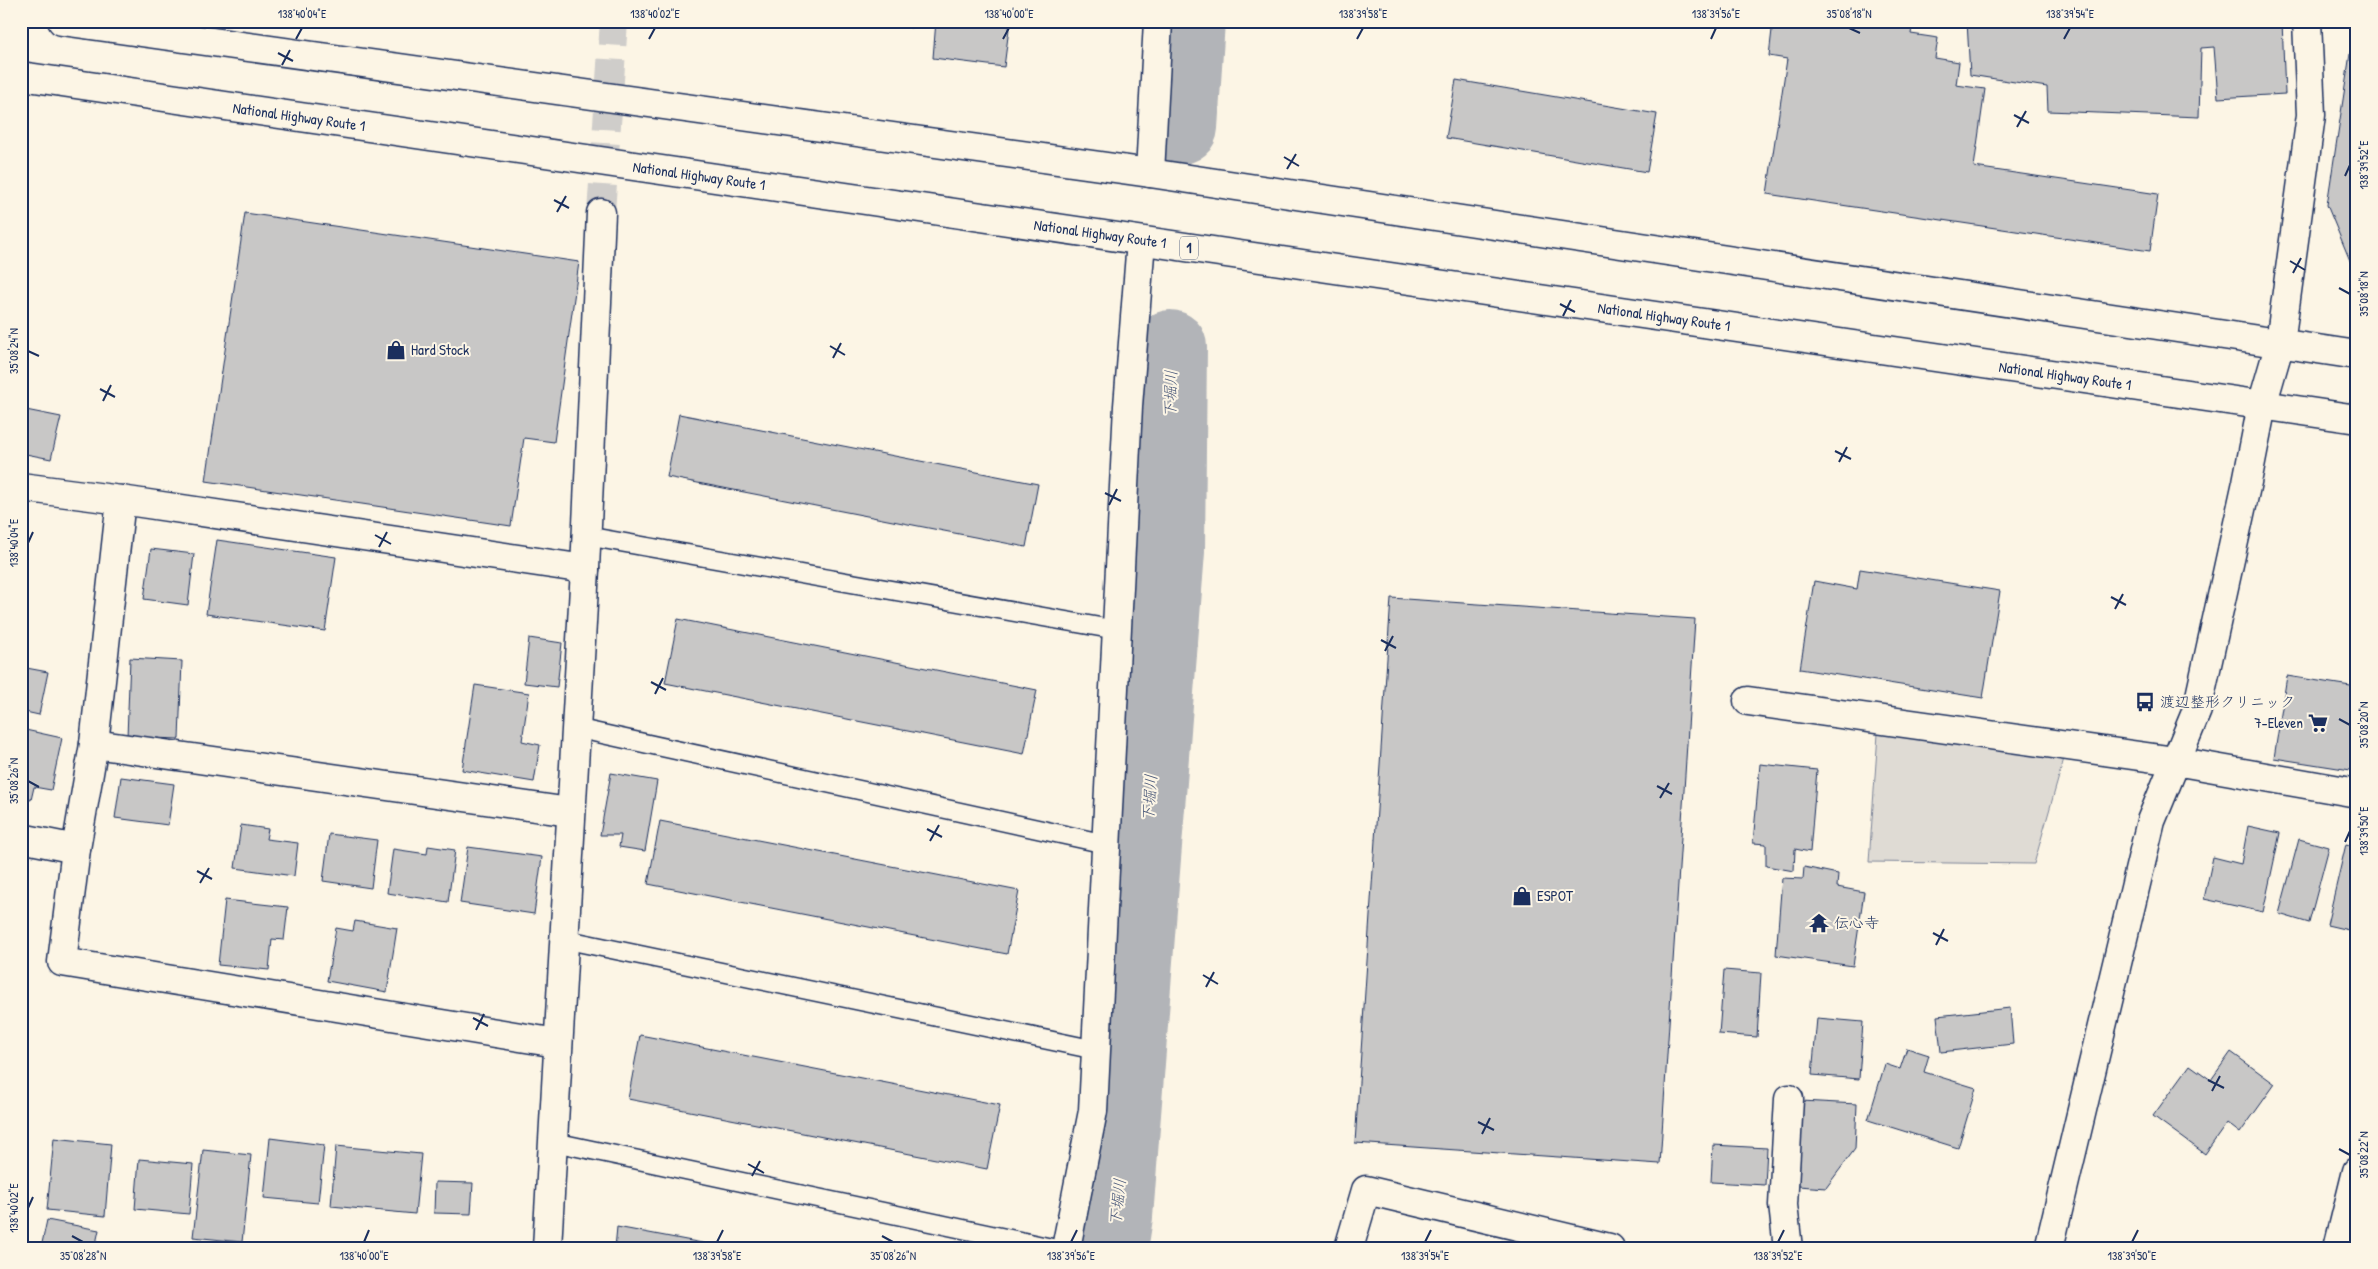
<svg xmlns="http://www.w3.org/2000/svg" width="2378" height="1269" font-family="'Patrick Hand','Klee One',sans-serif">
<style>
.green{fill:#dfdbd4;stroke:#7d8599}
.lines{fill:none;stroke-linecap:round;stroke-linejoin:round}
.river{stroke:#b2b4b8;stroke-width:74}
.building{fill:#c8c7c6;stroke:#1b2f5e}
.minor-tunnel{stroke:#cfcdca;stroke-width:28;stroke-dasharray:28 14;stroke-linecap:butt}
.service-casing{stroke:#1b2f5e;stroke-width:21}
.minor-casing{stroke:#1b2f5e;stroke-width:31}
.tertiary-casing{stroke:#1b2f5e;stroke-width:31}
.trunk-casing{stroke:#1b2f5e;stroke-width:31}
.service{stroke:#fcf5e5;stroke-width:18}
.minor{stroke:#fcf5e5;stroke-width:28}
.tertiary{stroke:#fcf5e5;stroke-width:28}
.trunk{stroke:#fcf5e5;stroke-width:28}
.ticks{fill:none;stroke:#1b2f5e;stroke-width:2}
.labels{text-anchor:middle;stroke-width:4;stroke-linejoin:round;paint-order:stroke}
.shield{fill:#fcf5e5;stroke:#5e6a86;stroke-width:1}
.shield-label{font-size:14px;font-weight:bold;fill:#1b2f5e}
.street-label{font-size:15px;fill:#1b2f5e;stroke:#fcf5e5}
.poi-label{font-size:15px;fill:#1b2f5e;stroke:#fcf5e5;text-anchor:start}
.water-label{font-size:16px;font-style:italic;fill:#485779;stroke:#fcf5e5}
.neatline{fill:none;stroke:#1b2f5e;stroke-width:2}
.ticks-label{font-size:12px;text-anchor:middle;fill:#1b2f5e}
</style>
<rect width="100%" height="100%" fill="#fcf5e5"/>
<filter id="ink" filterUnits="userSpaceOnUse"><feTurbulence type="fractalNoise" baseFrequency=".02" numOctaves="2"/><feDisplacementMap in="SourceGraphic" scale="10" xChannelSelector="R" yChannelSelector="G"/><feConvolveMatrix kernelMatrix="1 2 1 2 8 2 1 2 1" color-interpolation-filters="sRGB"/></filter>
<g filter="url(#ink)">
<path class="green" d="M 1878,734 L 2065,755 L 2034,864 L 1869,862 Z"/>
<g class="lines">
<g class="river">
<path d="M 1181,127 L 1188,21"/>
<path d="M 1111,1248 L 1116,1216 L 1168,551 L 1170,347"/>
</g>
</g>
<g class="building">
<path d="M 888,21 L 913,21 L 911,28 Z"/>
<path d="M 936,21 L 1010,21 L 1004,67 L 933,58 Z"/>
<path d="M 1773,21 L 1913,21 L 1911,34 L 1938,38 L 1935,58 L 1959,62 L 1956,85 L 1985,89 L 1974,167 L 2158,194 L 2150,251 L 1767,194 L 1787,59 L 1769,56 Z"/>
<path d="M 1967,21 L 2282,21 L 2285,94 L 2218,98 L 2214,47 L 2201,48 L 2199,117 L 2048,111 L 2047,87 L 1970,75 Z"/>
<path d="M 2355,21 L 2357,21 L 2357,264 L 2351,263 L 2327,205 Z"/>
<path d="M 1456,80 L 1657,114 L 1647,172 L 1446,138 Z"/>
<path d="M 245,213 L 579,262 L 554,442 L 524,438 L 511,526 L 206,481 Z"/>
<path d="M 21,409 L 61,417 L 51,459 L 21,453 Z"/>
<path d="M 679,414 L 1038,484 L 1026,547 L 667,477 Z"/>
<path d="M 217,540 L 336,557 L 325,631 L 206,614 Z"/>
<path d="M 151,549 L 194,554 L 188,605 L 144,599 Z"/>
<path d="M 1860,569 L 2000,591 L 1983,698 L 1800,669 L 1814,581 L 1857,589 Z"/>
<path d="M 1391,598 L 1695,619 L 1660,1164 L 1355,1143 Z"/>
<path d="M 678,619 L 1037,690 L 1024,754 L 665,683 Z"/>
<path d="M 529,638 L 562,643 L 557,687 L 524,683 Z"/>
<path d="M 130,658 L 182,661 L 179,739 L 127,737 Z"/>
<path d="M 21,667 L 48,672 L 39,715 L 21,711 Z"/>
<path d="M 2287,676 L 2357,687 L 2357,771 L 2274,758 Z"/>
<path d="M 475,685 L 529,693 L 522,741 L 540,745 L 534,782 L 462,770 Z"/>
<path d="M 21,729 L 62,738 L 51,790 L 34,787 L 31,800 L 21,798 Z"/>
<path d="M 1760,764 L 1817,770 L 1810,852 L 1795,849 L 1794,871 L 1766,866 L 1766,844 L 1753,843 Z"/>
<path d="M 611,773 L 657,781 L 645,851 L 619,847 L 621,835 L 600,835 Z"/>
<path d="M 121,777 L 174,784 L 168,825 L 115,818 Z"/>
<path d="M 660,821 L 1019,891 L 1007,954 L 648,884 Z"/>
<path d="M 241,825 L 268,829 L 266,839 L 298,843 L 294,876 L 235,868 Z"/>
<path d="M 2248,826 L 2280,833 L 2263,912 L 2204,899 L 2213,857 L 2241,864 Z"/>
<path d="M 329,834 L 377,840 L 371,888 L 323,881 Z"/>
<path d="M 2299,839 L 2329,847 L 2309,923 L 2279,914 Z"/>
<path d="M 2346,844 L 2357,847 L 2357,932 L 2327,925 Z"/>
<path d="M 428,846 L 455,850 L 448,902 L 387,893 L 393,849 L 427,854 Z"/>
<path d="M 468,847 L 542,857 L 534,914 L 460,903 Z"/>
<path d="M 1804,867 L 1838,874 L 1837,887 L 1864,892 L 1853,966 L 1776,955 L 1782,878 L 1803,879 Z"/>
<path d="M 225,900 L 288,907 L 284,940 L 272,939 L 269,970 L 218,965 Z"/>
<path d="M 355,921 L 397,928 L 387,992 L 327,981 L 336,928 L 353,931 Z"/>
<path d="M 1724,970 L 1761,973 L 1757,1037 L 1719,1034 Z"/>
<path d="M 2010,1008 L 2013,1044 L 1941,1052 L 1937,1016 Z"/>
<path d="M 1817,1018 L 1863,1022 L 1859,1079 L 1812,1075 Z"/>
<path d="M 640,1035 L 1000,1105 L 987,1169 L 628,1099 Z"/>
<path d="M 1907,1048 L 1929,1055 L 1924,1072 L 1976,1088 L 1958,1148 L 1868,1120 L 1885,1064 L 1900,1069 Z"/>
<path d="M 2231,1052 L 2275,1084 L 2240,1133 L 2227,1123 L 2205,1154 L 2153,1116 L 2190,1065 L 2211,1080 Z"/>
<path d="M 1801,1101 L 1857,1104 L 1855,1149 L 1826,1188 L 1798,1186 Z"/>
<path d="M 54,1138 L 111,1144 L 105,1216 L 47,1210 Z"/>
<path d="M 270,1138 L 324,1145 L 318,1203 L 264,1198 Z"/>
<path d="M 1713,1145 L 1767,1148 L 1765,1185 L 1711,1182 Z"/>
<path d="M 336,1146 L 421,1154 L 415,1214 L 331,1206 Z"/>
<path d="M 203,1150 L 251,1155 L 242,1242 L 193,1237 Z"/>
<path d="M 139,1159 L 193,1164 L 189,1214 L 135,1209 Z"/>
<path d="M 435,1182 L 473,1183 L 471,1214 L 434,1213 Z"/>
<path d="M 47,1220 L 99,1230 L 95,1248 L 41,1248 Z"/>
<path d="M 617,1227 L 729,1248 L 615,1248 Z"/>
</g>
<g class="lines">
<path class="minor-tunnel" d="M 601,213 L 614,21"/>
<defs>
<g id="service">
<path d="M 586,536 L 1117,630"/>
<path d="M 575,728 L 1106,844"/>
<path d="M 563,939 L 1096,1050"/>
<path d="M 554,1142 L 1052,1248"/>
</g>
<g id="minor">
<path d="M 1150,173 L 1158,21"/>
<path d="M 21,487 L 121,500 L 585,569"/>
<path d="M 1748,701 L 2175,761 L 2357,793"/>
<path d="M 94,744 L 121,500"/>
<path d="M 21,838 L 76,849 L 94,744 L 570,812"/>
<path d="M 76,849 L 62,962 L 557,1043"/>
<path d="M 547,1248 L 585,569 L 601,213"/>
<path d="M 1066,1248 L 1093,1111 L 1128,406 L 1141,241"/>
<path d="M 1349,1248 L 1366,1190 L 1610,1248"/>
<path d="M 1788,1248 L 1783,1205 L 1789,1099"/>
<path d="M 2338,1248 L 2357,1171"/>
</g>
<path id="tertiary" d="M 2049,1248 L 2151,821 L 2197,710 L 2247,482 L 2262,405 L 2280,343 L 2311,115 L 2307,21"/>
<g id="trunk">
<path d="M 62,21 L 1150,173 L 2357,355"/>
<path d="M 21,76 L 2357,419"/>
</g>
</defs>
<use href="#service" class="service-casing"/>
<use href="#minor" class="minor-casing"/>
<use href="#tertiary" class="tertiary-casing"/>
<use href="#trunk" class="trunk-casing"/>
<use href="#service" class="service"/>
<use href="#minor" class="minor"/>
<use href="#tertiary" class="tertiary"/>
<use href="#trunk" class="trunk"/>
</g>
</g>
<path class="ticks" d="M 1849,28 L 1860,33M 296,39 L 302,28M 649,39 L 655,28M 1003,39 L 1009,28M 1357,39 L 1363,28M 1711,39 L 1716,28M 2064,39 L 2070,28M 278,53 L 293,61M 282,65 L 290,50M 2014,115 L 2029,123M 2017,127 L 2026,111M 1284,157 L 1299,166M 1287,169 L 1296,154M 2345,176 L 2350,165M 554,200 L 569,208M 557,212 L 566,196M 2290,261 L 2305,270M 2293,273 L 2301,258M 2339,288 L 2350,294M 1560,304 L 1575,312M 1563,316 L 1571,300M 830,346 L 845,355M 28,351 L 39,356M 833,358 L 841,343M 100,389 L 115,397M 103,401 L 111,385M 1835,451 L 1851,459M 1839,462 L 1847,447M 1105,493 L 1121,501M 1109,505 L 1117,489M 375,535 L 391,544M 28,543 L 33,532M 379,547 L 387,532M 2111,597 L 2126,605M 2115,609 L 2123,594M 1381,640 L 1396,648M 1385,651 L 1393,636M 651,682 L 666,690M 655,694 L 663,678M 2339,719 L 2350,725M 28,781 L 39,787M 1657,786 L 1672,794M 1660,798 L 1669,783M 927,829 L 942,837M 930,841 L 939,825M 2345,842 L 2350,831M 197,871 L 212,879M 200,883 L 209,868M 1933,933 L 1948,941M 1936,945 L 1944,929M 1203,975 L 1218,984M 1206,987 L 1214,972M 473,1018 L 488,1026M 476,1030 L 484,1014M 2208,1080 L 2224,1088M 2212,1091 L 2220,1076M 1478,1122 L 1494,1130M 1482,1134 L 1490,1118M 2339,1149 L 2350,1155M 748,1164 L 764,1173M 752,1176 L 760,1161M 28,1208 L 33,1197M 72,1236 L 83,1242M 882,1236 L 893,1242M 364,1242 L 369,1230M 717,1242 L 723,1230M 1071,1242 L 1077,1230M 1425,1242 L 1431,1230M 1778,1242 L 1784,1230M 2132,1242 L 2138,1230"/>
<defs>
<symbol id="shop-bare" viewBox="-9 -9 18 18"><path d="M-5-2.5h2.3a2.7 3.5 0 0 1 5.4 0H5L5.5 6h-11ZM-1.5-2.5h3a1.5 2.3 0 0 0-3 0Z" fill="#1b2f5e" stroke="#fcf5e5" stroke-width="2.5" paint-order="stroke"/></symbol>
<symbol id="bus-bare" viewBox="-9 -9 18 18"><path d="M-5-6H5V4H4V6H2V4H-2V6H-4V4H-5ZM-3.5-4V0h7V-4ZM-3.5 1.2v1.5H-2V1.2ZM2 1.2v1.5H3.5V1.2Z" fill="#1b2f5e" stroke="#fcf5e5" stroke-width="2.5" paint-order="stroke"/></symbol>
<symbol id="supermarket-bare" viewBox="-9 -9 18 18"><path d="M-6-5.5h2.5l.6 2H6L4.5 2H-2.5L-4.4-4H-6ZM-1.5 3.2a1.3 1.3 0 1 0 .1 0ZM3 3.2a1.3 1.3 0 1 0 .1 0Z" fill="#1b2f5e" stroke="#fcf5e5" stroke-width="2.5" paint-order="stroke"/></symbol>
<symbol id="temple-bare" viewBox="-9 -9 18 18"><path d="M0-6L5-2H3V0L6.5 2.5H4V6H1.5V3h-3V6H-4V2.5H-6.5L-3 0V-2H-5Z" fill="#1b2f5e" stroke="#fcf5e5" stroke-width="2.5" paint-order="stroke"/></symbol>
</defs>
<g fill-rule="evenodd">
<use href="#shop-bare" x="382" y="336" width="28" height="28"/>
<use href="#bus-bare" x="2131" y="688" width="28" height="28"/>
<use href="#supermarket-bare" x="2304" y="709" width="28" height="28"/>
<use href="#shop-bare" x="1508" y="882" width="28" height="28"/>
<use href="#temple-bare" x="1805" y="909" width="28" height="28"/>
</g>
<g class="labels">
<rect class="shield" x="1180" y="236.5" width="18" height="23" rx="4"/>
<g class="shield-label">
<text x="1189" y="253">1</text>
</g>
<g class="street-label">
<text transform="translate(299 117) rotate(8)" y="5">National Highway Route 1</text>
<text transform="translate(699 176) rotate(8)" y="5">National Highway Route 1</text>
<text transform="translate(1100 234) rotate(8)" y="5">National Highway Route 1</text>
<text transform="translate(1664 317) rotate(8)" y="5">National Highway Route 1</text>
<text transform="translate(2065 376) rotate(8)" y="5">National Highway Route 1</text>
</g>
<g class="poi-label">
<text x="411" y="355">Hard Stock</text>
<text x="2160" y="707">渡辺整形クリニック</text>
<text x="2303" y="728" text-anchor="end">7-Eleven</text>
<text x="1537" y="901">ESPOT</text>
<text x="1834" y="928">伝心寺</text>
</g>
<g class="water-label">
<text transform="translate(1170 394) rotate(-89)" y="6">下堀川</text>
<text transform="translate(1149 798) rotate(-86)" y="6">下堀川</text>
<text transform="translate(1117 1202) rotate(-84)" y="6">下堀川</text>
</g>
</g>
<rect width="2378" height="1269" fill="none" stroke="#fcf5e5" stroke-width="55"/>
<rect x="28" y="28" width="2322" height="1214" class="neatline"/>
<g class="ticks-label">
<text x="302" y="18">138°40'04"E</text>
<text x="655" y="18">138°40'02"E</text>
<text x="1009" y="18">138°40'00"E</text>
<text x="1363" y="18">138°39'58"E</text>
<text x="1716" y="18">138°39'56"E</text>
<text x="1849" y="18">35°08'18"N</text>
<text x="2070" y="18">138°39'54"E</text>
<text transform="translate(2364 165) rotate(-90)" y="4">138°39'52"E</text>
<text transform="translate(2364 294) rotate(-90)" y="4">35°08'18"N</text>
<text transform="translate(14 351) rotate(-90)" y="4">35°08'24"N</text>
<text transform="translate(14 543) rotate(-90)" y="4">138°40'04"E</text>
<text transform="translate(2364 725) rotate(-90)" y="4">35°08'20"N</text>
<text transform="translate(14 781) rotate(-90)" y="4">35°08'26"N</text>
<text transform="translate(2364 831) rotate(-90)" y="4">138°39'50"E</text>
<text transform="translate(2364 1155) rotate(-90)" y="4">35°08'22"N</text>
<text transform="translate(14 1208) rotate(-90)" y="4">138°40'02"E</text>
<text x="83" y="1260">35°08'28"N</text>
<text x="364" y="1260">138°40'00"E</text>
<text x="717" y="1260">138°39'58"E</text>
<text x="893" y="1260">35°08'26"N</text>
<text x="1071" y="1260">138°39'56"E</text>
<text x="1425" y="1260">138°39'54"E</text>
<text x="1778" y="1260">138°39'52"E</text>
<text x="2132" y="1260">138°39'50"E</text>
</g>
</svg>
